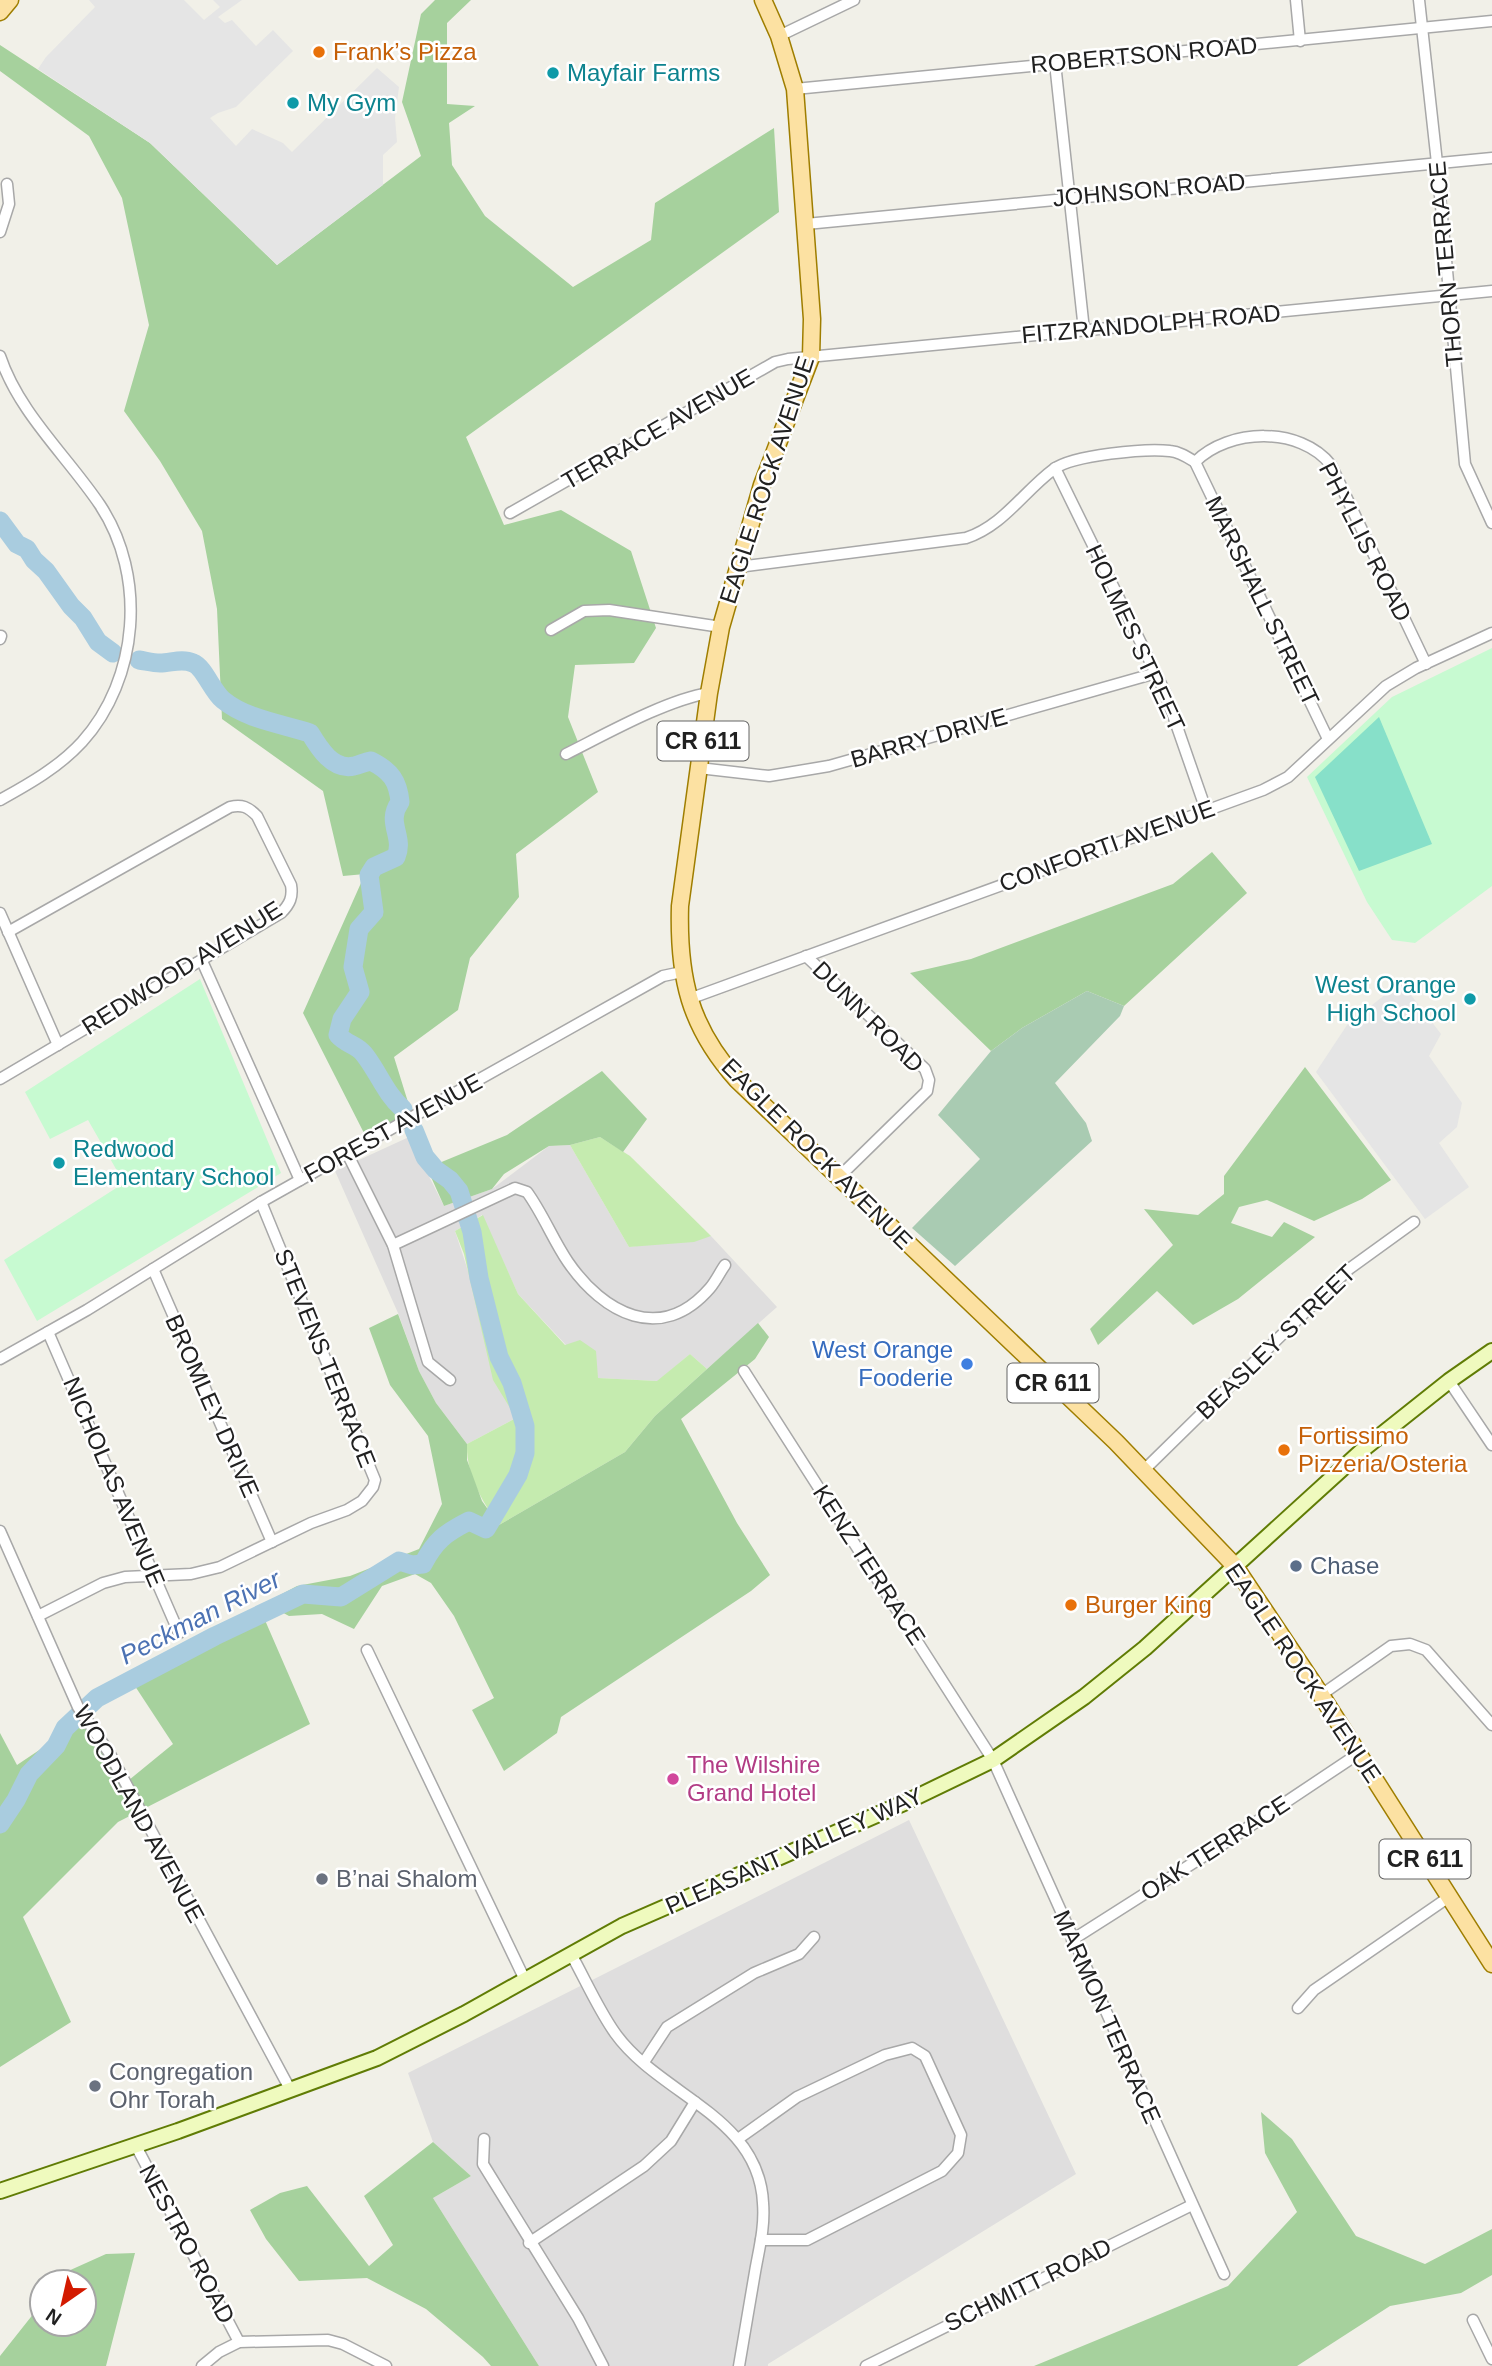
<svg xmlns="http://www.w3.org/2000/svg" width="1492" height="2366" font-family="Helvetica,sans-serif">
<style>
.residential{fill:#dfdede}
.grass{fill:#c5ebaf}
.forest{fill:#a6d19d}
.cemetery{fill:#a9cbb2}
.park{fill:#c7fad1}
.pitch{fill:#87e0c9}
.parking{fill:#e5e5e5}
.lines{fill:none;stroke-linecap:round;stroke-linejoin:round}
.river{stroke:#a9ccdf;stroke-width:19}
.minor-casing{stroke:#a8a8a8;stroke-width:13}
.secondary-casing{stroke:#607c05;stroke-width:18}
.primary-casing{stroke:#9f7e00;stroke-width:19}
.minor{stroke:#fff;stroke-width:10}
.secondary{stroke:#effabe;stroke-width:14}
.primary{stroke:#fce1a2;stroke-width:16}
.food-dot{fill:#e8710a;stroke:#fff;stroke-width:2.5}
.culture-dot{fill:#0f9aa8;stroke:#fff;stroke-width:2.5}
.shop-dot{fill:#3f7fe0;stroke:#fff;stroke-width:2.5}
.service-dot{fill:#5c6f8a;stroke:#fff;stroke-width:2.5}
.hotel-dot{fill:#d1479c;stroke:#fff;stroke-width:2.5}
.worship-dot{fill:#6b7280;stroke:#fff;stroke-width:2.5}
.labels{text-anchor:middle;stroke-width:5;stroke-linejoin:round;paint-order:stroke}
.shield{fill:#fff;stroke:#646464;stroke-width:2}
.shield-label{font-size:23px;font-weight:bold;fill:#212121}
.food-label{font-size:24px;fill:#c56008;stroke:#fff;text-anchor:start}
.street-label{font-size:24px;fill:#212121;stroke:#fff}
.culture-label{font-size:24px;fill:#0d838f;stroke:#fff;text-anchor:start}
.shop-label{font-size:24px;fill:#366cbe;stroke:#fff;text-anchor:end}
.service-label{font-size:24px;fill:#4e5e75;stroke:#fff;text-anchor:start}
.hotel-label{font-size:24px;fill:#b23c85;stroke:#fff;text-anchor:start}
.worship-label{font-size:24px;fill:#5b616d;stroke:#fff;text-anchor:start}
.water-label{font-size:26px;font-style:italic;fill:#4c72b3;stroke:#fff}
</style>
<rect width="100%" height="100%" fill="#f1f0e8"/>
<g class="residential">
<path d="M 409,1137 L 444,1206 L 492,1189 L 549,1146 L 570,1145 L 629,1247 L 711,1236 L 777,1307 L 707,1369 L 690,1354 L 658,1381 L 597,1378 L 518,1294 L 482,1215 L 455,1231 L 516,1418 L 467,1444 L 436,1403 L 419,1371 L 398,1313 L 335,1171 Z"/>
<path d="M 909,1820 L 1076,2174 L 768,2364 L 768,2366 L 539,2366 L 433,2198 L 471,2176 L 433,2142 L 408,2073 Z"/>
</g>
<g class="grass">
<path d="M 600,1137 L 630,1156 L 711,1236 L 694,1242 L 629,1247 L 570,1145 Z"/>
<path d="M 483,1215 L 518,1294 L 565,1345 L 580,1340 L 596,1351 L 598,1378 L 657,1381 L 690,1354 L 707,1369 L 655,1416 L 625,1452 L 499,1525 C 482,1501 466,1474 467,1444 L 516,1418 L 493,1380 L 464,1254 L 455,1231 Z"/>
</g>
<g class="forest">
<path d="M 435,0 L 471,0 L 447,23 L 447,104 L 475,106 L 449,123 L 452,165 L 485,216 L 573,287 L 651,240 L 655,203 L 774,128 L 779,212 L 466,437 L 504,525 L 561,510 L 631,551 L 656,628 L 634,663 L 575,665 L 568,717 L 598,792 L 516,854 L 519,897 L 470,958 L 458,1010 L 394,1057 L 412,1115 L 367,1139 L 303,1013 L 365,874 L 343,876 L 323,791 L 222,719 L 217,609 L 202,531 L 160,461 L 124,411 L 149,325 L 122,198 L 89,136 L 0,71 L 0,45 L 150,143 L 277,265 L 421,156 L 402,102 L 421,14 Z"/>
<path d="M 1212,852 L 1247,893 L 1124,1006 L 1087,991 L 1022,1028 L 991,1051 L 910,973 L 971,959 L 1173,884 Z"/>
<path d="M 1305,1067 L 1391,1180 L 1362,1199 L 1314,1221 L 1267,1200 L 1239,1207 L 1231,1223 L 1272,1237 L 1284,1222 L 1315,1237 L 1238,1299 L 1193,1325 L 1157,1291 L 1098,1345 L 1090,1329 L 1173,1245 L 1144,1209 L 1198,1215 L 1224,1194 L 1224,1176 Z"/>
<path d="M 602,1071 L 647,1119 L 623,1152 L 600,1137 L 570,1145 L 549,1146 L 504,1174 L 492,1189 L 444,1206 L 427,1168 L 507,1135 Z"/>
<path d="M 398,1314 L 419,1371 L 436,1403 L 467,1444 L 467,1460 L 482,1501 L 499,1525 L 625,1452 L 655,1416 L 758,1323 L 769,1337 L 755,1359 L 681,1419 L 737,1523 L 770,1575 L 751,1591 L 561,1717 L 557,1733 L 504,1771 L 472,1710 L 494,1698 L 454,1616 L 431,1583 L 415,1574 L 382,1586 L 354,1629 L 322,1614 L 289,1616 L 265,1603 L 297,1586 L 350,1576 L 419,1549 L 442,1504 L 428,1436 L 390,1385 L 369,1328 Z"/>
<path d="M 261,1611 L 310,1724 L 118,1822 L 23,1917 L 71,2022 L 0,2067 L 0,1733 L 17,1765 L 87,1718 L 129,1780 L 173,1744 L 131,1680 Z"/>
<path d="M 1261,2112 L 1292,2139 L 1356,2236 L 1425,2264 L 1492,2229 L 1492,2275 L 1461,2293 L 1390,2306 L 1297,2366 L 1034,2366 L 1228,2286 L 1297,2212 L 1265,2153 Z"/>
<path d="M 433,2142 L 471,2176 L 433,2198 L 539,2366 L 491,2366 L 483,2357 L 426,2309 L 367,2278 L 299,2281 L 266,2239 L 250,2210 L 280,2193 L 307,2186 L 369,2266 L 393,2245 L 364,2196 Z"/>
<path d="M 135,2253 L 106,2366 L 0,2366 L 0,2356 L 42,2303 L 42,2324 L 84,2324 L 84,2282 L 58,2282 L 66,2272 L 106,2254 Z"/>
</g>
<path class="cemetery" d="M 1087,991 L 1124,1006 L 1120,1016 L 1055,1083 L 1086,1123 L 1092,1141 L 955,1266 L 912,1228 L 980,1159 L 938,1115 L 991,1051 L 1022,1028 Z"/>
<g class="park">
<path d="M 1492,648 L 1492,886 L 1415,943 L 1392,940 L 1367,902 L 1307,777 L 1392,697 Z"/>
<path d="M 200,979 L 281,1173 L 37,1321 L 4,1260 L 124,1183 L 88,1120 L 50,1139 L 25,1092 Z"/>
</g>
<path class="pitch" d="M 1379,717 L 1432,844 L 1359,871 L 1315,777 Z"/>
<g class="parking">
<path d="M 89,0 L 184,0 L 204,20 L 220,7 L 213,0 L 242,0 L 218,17 L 225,23 L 232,20 L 256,46 L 273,30 L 293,51 L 236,107 L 218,113 L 210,118 L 236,146 L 252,129 L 283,143 L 292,152 L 377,68 L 399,87 L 395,118 L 397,142 L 383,155 L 383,185 L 277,265 L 150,143 L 38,69 L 46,57 L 95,7 Z"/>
<path d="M 1401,982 L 1441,1034 L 1429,1056 L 1462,1103 L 1457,1127 L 1439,1143 L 1469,1187 L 1425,1219 L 1316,1072 L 1347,1025 Z"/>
</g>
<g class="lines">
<g class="river">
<path d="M 0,521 L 17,544 L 27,549 L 34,560 L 46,571 L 71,606 L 83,618 L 98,642 L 113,653"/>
<path d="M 139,660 C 146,661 153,663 160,663 C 171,663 182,658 193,663 C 204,667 212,691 223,700 C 246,719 282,724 310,733 C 319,748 333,771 354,766 C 360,765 364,762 371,761 C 391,771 398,781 400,802 C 385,823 405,836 396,857 L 374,867 L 369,875 L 374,912 L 359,929 L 353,967 L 360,992 L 342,1019 L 338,1035 C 347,1045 356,1044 364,1054 C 379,1073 385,1093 403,1109"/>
<path d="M 0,1824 L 16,1800 L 29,1774 L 56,1746 L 65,1728 L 97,1698 L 215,1636 L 303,1594 L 341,1597 L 399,1561 L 412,1565 L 423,1564 C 435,1541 445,1533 469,1521 L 486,1529 L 518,1475 L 525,1453 L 525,1426 L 512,1383 L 499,1357 L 479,1278 L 472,1232 L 459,1191 L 450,1180 L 436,1170 L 425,1157 L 414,1130"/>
</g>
<defs>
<g id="minor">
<path d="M 1296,0 L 1300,41"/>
<path d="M 1419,0 L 1437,163 L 1465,464 L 1492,523"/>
<path d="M 779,36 L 854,0"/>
<path d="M 1055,63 L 1084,330"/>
<path d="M 795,89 L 1492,21"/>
<path d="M 806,224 L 1492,158"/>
<path d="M 0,232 L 9,204 L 7,184"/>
<path d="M 0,356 C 19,413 67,456 100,505 C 147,576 139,679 82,742 C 59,767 29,784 0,800"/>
<path d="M 1195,462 C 1229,428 1300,426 1331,465 L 1426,664"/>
<path d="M 1195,462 L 1328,739"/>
<path d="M 1055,468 L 1165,692 L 1206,810"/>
<path d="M 510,513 L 775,362 L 788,359 L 1492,291"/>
<path d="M 738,567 L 966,538 C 1003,526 1024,491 1054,469 C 1073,455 1147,448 1170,451 C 1180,452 1187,457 1195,462"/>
<path d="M 551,630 L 584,611 L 609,610 L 721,627"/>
<path d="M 0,639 L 1,636"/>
<path d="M 566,754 C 606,734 666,700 709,693"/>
<path d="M 699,768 L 769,776 L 829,766 L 1156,673"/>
<path d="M 0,913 L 58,1045"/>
<path d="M 806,956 L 925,1069 L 929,1080 L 927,1091 L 838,1178"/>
<path d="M 202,961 L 300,1180"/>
<path d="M 689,999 L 1263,790 L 1288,777 L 1386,686 L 1416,668 L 1492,633"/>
<path d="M 0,1079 L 281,913 C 290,904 293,897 291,885 L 257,816 C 248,807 242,804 230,807 L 8,932"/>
<path d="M 347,1153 L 393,1245 L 428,1362 L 450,1380"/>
<path d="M 393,1245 L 515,1188 L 527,1192 C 543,1214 553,1240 568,1262 C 603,1313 661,1345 710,1288 C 716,1281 720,1272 725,1265"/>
<path d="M 153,1269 L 272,1542"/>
<path d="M 48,1332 L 179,1633"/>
<path d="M 0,1359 L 87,1310 L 261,1202 L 663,976 L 682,972"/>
<path d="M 744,1371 L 993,1760 L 1224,2274"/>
<path d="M 1449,1381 L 1492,1445"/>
<path d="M 1144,1470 L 1349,1269 L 1414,1222"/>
<path d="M 0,1531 L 78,1707 L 110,1754 L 291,2091"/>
<path d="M 38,1616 L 103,1583 L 125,1577 L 191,1574 L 220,1567 L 311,1523 L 347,1510 L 362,1501 L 373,1487 L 375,1480 L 261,1202"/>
<path d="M 367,1650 L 525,1980"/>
<path d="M 1321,1695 L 1391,1646 L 1410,1644 L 1426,1650 L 1492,1725"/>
<path d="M 1072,1940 L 1223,1844 L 1358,1754"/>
<path d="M 571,1954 C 585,1979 598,2009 615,2033 C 659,2095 759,2116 763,2203 C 765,2227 759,2249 755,2272 C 750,2303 744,2335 739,2366"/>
<path d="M 1298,2008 L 1314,1990 L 1449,1897"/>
<path d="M 644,2062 L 667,2027 L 754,1973 L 799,1954 L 814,1937"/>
<path d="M 484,2139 L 483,2164 L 578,2318 L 603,2366"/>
<path d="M 738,2139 L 797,2097 L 885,2055 L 912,2048 L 925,2056 L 961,2135 L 958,2153 L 942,2171 L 807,2240 L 761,2240"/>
<path d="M 136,2146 L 239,2342"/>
<path d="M 529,2243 L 644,2166 L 671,2141 L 695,2102"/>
<path d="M 1473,2320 L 1492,2359"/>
<path d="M 202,2366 L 219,2352 L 239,2342 L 328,2340 L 343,2344 L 386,2366"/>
<path d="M 866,2366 L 1192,2205"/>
</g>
<path id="secondary" d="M 0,2191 L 178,2131 L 377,2058 L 464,2014 L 622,1926 L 904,1803 L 993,1760 L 1084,1697 L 1145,1648 L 1366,1447 L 1449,1381 L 1492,1351"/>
<g id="primary">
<path d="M 763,0 L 779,36 L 795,89 L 812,319 L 811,357 L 762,485 L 721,627 L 709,693 L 680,906 C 678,977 689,1026 737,1080 L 1116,1442 L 1234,1565 L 1321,1695 L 1492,1964"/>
<path d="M 0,12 L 10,0"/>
</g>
</defs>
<use href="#minor" class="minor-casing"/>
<use href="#secondary" class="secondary-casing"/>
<use href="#primary" class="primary-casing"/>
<use href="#minor" class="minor"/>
<use href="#secondary" class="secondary"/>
<use href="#primary" class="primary"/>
</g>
<g class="food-dot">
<circle cx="319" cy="52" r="7"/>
<circle cx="1284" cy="1450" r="7"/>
<circle cx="1071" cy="1605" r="7"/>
</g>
<g class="culture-dot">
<circle cx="553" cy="73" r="7"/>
<circle cx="293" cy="103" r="7"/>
<circle cx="1470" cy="999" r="7"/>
<circle cx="59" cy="1163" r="7"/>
</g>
<circle class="shop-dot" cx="967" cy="1364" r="7"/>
<circle class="service-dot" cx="1296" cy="1566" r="7"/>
<circle class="hotel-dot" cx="673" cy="1779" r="7"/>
<g class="worship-dot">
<circle cx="322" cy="1879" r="7"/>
<circle cx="95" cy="2086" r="7"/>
</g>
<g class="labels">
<g class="shield">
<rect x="657.5" y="721.5" width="91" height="39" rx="5"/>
<rect x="1007.5" y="1363.5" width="91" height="39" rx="5"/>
<rect x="1379.5" y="1839.5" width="91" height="39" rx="5"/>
</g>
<g class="shield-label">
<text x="703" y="749">CR 611</text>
<text x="1053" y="1391">CR 611</text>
<text x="1425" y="1867">CR 611</text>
</g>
<g class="food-label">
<text x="333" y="60">Frank’s Pizza</text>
<text x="1298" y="1444">Fortissimo<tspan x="1298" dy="28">Pizzeria/Osteria</tspan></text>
<text x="1085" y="1613">Burger King</text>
</g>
<g class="street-label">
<text transform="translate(1144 55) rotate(-5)" y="8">ROBERTSON ROAD</text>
<text transform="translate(1149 190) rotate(-5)" y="8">JOHNSON ROAD</text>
<text transform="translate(1446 264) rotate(-95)" y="8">THORN TERRACE</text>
<text transform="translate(1151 324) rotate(-5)" y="8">FITZRANDOLPH ROAD</text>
<text transform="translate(658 429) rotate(-30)" y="8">TERRACE AVENUE</text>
<text transform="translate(767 480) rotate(-72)" y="8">EAGLE ROCK AVENUE</text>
<text transform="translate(1365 542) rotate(63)" y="8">PHYLLIS ROAD</text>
<text transform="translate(1262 601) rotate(64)" y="8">MARSHALL STREET</text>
<text transform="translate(1135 638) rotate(65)" y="8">HOLMES STREET</text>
<text transform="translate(929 738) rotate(-16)" y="8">BARRY DRIVE</text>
<text transform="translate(1107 846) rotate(-20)" y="8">CONFORTI AVENUE</text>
<text transform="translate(182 968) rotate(-32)" y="8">REDWOOD AVENUE</text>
<text transform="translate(868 1017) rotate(45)" y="8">DUNN ROAD</text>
<text transform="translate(393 1128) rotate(-29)" y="8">FOREST AVENUE</text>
<text transform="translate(817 1154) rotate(45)" y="8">EAGLE ROCK AVENUE</text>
<text transform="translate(1276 1342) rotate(-44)" y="8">BEASLEY STREET</text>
<text transform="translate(325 1358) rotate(68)" y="8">STEVENS TERRACE</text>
<text transform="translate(212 1406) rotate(66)" y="8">BROMLEY DRIVE</text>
<text transform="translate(114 1482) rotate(67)" y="8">NICHOLAS AVENUE</text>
<text transform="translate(869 1565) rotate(57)" y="8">KENZ TERRACE</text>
<text transform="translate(1303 1673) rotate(56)" y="8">EAGLE ROCK AVENUE</text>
<text transform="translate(139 1814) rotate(61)" y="8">WOODLAND AVENUE</text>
<text transform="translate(1215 1848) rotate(-33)" y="8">OAK TERRACE</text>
<text transform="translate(794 1851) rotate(-24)" y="8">PLEASANT VALLEY WAY</text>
<text transform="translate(1107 2017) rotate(66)" y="8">MARMON TERRACE</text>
<text transform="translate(187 2244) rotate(62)" y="8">NESTRO ROAD</text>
<text transform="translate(1028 2285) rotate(-26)" y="8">SCHMITT ROAD</text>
</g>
<g class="culture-label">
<text x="567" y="81">Mayfair Farms</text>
<text x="307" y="111">My Gym</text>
<text x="1456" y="993" text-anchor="end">West Orange<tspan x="1456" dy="28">High School</tspan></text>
<text x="73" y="1157">Redwood<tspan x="73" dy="28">Elementary School</tspan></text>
</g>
<g class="shop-label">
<text x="953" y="1358">West Orange<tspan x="953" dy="28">Fooderie</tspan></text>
</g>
<g class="service-label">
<text x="1310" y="1574">Chase</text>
</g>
<g class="hotel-label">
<text x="687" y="1773">The Wilshire<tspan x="687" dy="28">Grand Hotel</tspan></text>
</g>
<g class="worship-label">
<text x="336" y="1887">B’nai Shalom</text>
<text x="109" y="2080">Congregation<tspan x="109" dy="28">Ohr Torah</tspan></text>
</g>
<g class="water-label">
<text transform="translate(200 1617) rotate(-27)" y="9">Peckman River</text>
</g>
</g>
<g transform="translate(63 2303) rotate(214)"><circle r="33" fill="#ffffff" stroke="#a6a6a6" stroke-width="2"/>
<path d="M0-5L12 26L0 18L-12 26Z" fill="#d31a00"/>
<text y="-10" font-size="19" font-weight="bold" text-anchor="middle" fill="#212121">N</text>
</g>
</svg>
